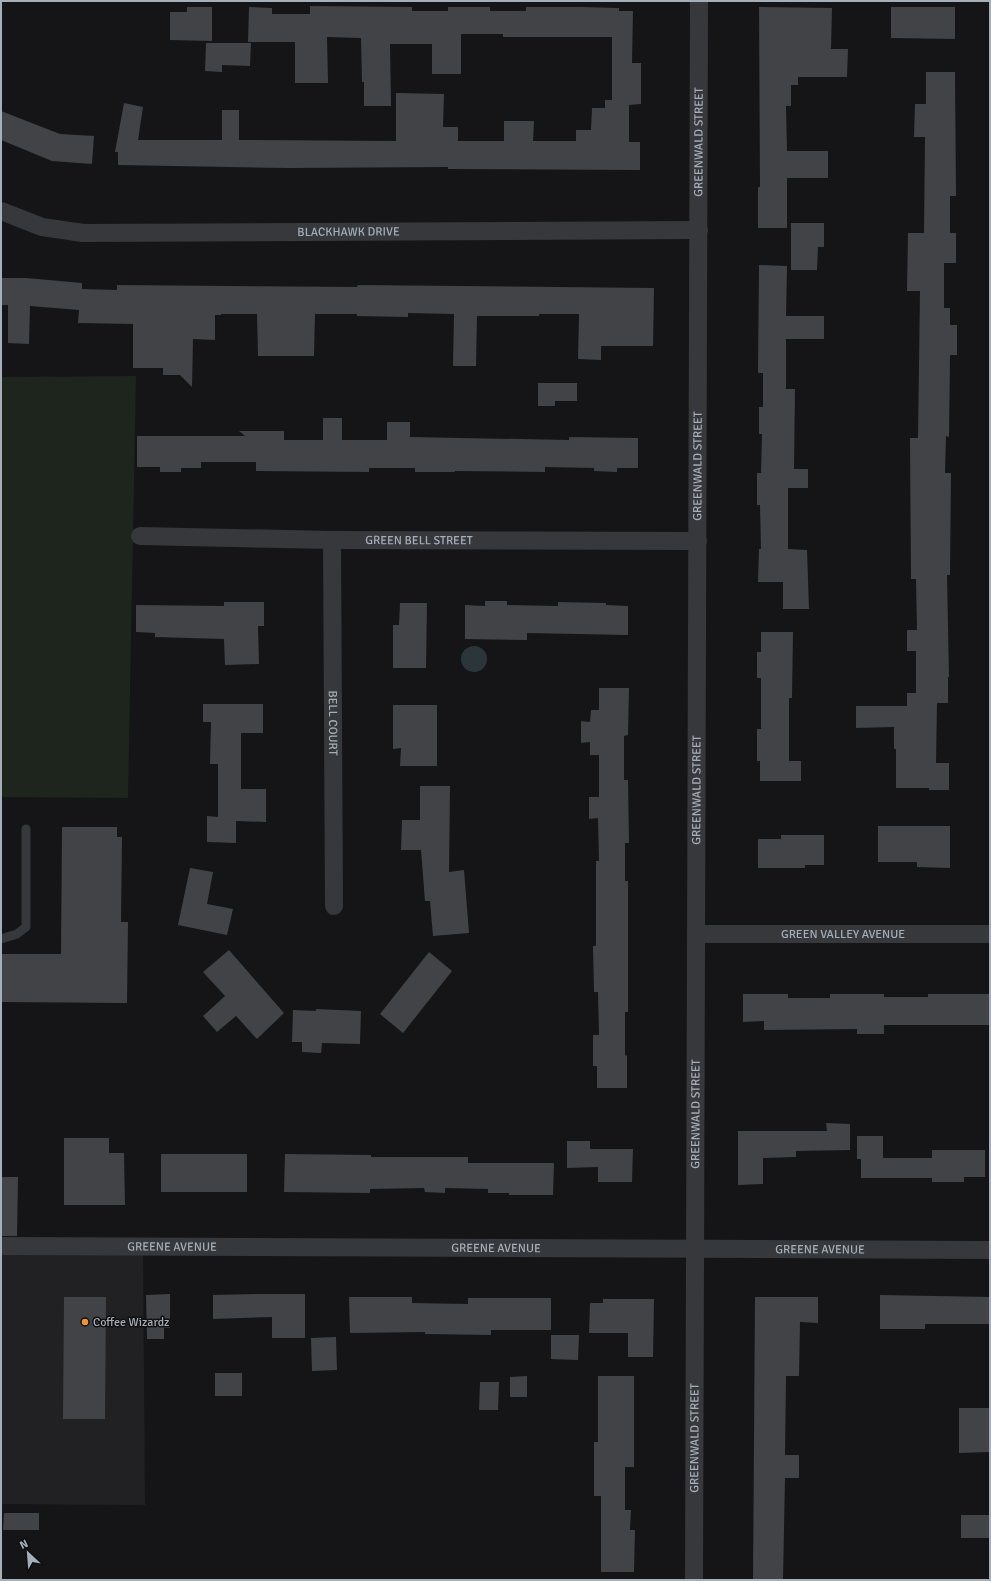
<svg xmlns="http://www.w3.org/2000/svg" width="991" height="1581" font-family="Signika,sans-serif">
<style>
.built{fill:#212124}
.green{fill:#1d251d}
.water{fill:#2b363b}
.building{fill:#414347}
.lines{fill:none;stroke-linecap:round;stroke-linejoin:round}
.lane{stroke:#36383c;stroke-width:9}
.street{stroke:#36383c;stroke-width:18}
.poi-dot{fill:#f4922f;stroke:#101012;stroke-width:1.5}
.labels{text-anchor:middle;stroke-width:3;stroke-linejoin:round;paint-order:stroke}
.street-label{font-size:12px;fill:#a6aeb7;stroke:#101012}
.poi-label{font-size:12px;fill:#a6aeb7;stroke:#101012;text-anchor:start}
</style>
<rect width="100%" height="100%" fill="#151517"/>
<path class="built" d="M 1,1246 L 143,1247 L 145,1505 L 1,1504 Z"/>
<path class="green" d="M 136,376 L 128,798 L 1,797 L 1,377 Z"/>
<circle class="water" cx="474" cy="659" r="13"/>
<g class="building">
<path d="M 310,6 L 412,7 L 412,11 L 448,11 L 448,7 L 490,7 L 490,11 L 526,11 L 526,7 L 582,7 L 619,8 L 619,11 L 633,11 L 632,63 L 641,63 L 641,104 L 629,105 L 629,142 L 640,142 L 640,170 L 448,169 L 448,167 L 288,168 L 118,165 L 118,152 L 115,152 L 124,103 L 143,107 L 138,140 L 222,140 L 222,110 L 239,110 L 239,140 L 396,141 L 396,93 L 444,94 L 443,127 L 458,127 L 458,141 L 504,141 L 504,121 L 534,121 L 533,141 L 576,141 L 576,130 L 591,130 L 592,108 L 605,108 L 605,100 L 612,100 L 612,37 L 503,37 L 503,34 L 461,34 L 461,74 L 432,74 L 432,44 L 390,44 L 391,106 L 364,106 L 364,82 L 362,82 L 361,38 L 327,37 L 328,83 L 295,83 L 295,42 L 248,42 L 249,7 L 272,8 L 272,14 L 310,14 Z"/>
<path d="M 187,7 L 212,7 L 212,41 L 170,40 L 170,12 L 187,12 Z"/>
<path d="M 759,7 L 832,8 L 831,49 L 848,49 L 847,77 L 798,77 L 798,85 L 791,85 L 791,106 L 786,106 L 787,151 L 828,151 L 828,178 L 787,178 L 787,228 L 758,228 L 758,187 L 760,187 Z"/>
<path d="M 891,7 L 955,7 L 955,39 L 891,38 Z"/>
<path d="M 206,43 L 251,43 L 250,66 L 222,65 L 222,72 L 205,71 Z"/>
<path d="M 926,72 L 955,72 L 956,196 L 950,196 L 950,233 L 956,233 L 956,263 L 944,263 L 944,308 L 950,308 L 950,325 L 957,325 L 957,355 L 950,355 L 949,437 L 946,436 L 945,473 L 951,473 L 950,575 L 947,575 L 949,677 L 948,677 L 948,703 L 937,703 L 936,763 L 949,763 L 949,790 L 929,790 L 929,788 L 896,788 L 896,749 L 894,749 L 894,727 L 856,728 L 856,706 L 907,706 L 907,693 L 916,693 L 916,651 L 907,651 L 907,630 L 917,630 L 916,579 L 911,579 L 910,438 L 918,438 L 920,291 L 907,291 L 908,233 L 924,233 L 925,137 L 914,137 L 915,104 L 926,104 Z"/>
<path d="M 1,111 L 60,134 L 94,136 L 92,164 L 52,161 L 1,140 Z"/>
<path d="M 791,223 L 824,223 L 824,247 L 818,247 L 817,270 L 791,270 Z"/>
<path d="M 759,265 L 787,266 L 786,316 L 824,316 L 824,339 L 786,339 L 786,389 L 795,389 L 794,469 L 808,469 L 808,488 L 788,488 L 788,549 L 807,550 L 809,609 L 783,609 L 783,582 L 758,582 L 759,549 L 761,549 L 760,505 L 757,505 L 757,473 L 761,473 L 762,434 L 759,434 L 759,407 L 763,407 L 763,373 L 758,373 Z"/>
<path d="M 1,278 L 26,278 L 82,283 L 82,289 L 117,290 L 117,285 L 357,287 L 358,285 L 654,288 L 653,346 L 601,346 L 601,360 L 578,359 L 579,314 L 539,314 L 539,316 L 477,316 L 476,366 L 453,366 L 454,314 L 408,313 L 408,317 L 357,316 L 357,314 L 315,314 L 314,356 L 258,356 L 257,314 L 221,314 L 221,315 L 215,315 L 215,340 L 193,339 L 192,387 L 180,375 L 163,375 L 163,368 L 133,368 L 133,324 L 78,323 L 79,310 L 30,306 L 29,344 L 8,343 L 8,305 L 1,305 Z"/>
<path d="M 538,383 L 577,383 L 577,401 L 555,401 L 555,406 L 538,406 Z"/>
<path d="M 323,418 L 342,418 L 342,440 L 387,440 L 387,422 L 410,422 L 410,437 L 569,440 L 569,437 L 638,438 L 638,468 L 617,468 L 617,472 L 594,471 L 594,468 L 545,467 L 545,472 L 455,471 L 455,472 L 415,472 L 415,468 L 369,468 L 369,472 L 256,471 L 256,462 L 201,462 L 201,468 L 181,468 L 181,472 L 160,472 L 160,467 L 137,467 L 137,436 L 245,436 L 239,431 L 284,431 L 284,440 L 323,440 Z"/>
<path d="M 485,601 L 507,601 L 507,605 L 558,606 L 558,602 L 606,603 L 606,605 L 628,606 L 628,635 L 527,633 L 527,640 L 465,639 L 465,605 L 485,606 Z"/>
<path d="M 224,602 L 264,602 L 264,626 L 258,626 L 259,664 L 225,665 L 224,639 L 155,637 L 155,633 L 136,632 L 136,605 L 224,606 Z"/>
<path d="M 400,603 L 427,603 L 426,668 L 393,668 L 393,625 L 399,625 Z"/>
<path d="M 761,632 L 793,632 L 792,698 L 789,698 L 789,761 L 801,761 L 801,781 L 760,781 L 760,761 L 757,761 L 757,729 L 761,729 L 761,678 L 757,678 L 757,652 L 761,652 Z"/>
<path d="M 599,688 L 629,688 L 628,735 L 624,736 L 624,780 L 628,780 L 629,843 L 625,843 L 625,881 L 628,881 L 628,1012 L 625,1012 L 625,1055 L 627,1056 L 627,1088 L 597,1088 L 597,1066 L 593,1066 L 593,1035 L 599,1035 L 598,992 L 594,992 L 593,946 L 596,946 L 596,861 L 599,861 L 598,818 L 589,819 L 589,797 L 599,797 L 599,755 L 590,755 L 590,742 L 581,743 L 581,721 L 590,722 L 591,710 L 599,710 Z"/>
<path d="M 203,704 L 263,704 L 263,733 L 241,733 L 241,789 L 266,789 L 266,822 L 236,821 L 236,843 L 207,842 L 207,816 L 218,817 L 218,764 L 210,764 L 211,722 L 203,722 Z"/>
<path d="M 393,705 L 437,705 L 437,766 L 400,766 L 401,748 L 393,749 Z"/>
<path d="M 420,786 L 450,786 L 449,872 L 464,870 L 469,933 L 433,936 L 430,901 L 425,901 L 421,850 L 401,850 L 402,820 L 420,820 Z"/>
<path d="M 878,826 L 950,826 L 950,868 L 917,867 L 917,862 L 878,862 Z"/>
<path d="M 62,827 L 117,827 L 117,837 L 122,837 L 121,922 L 128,922 L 127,1003 L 1,1002 L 1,954 L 61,954 Z"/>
<path d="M 781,835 L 824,835 L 824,865 L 805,865 L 805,868 L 758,868 L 758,839 L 781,839 Z"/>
<path d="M 190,868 L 213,872 L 207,904 L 233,909 L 227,935 L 178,925 Z"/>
<path d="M 229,950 L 284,1013 L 257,1039 L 236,1016 L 217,1032 L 203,1016 L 225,996 L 203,972 Z"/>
<path d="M 429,952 L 452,971 L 403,1033 L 380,1014 Z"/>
<path d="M 743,994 L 788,994 L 788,998 L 830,998 L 830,994 L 884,994 L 884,997 L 928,997 L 928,994 L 990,994 L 990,1025 L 884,1025 L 884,1034 L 857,1034 L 857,1029 L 764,1030 L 764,1021 L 743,1022 Z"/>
<path d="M 316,1009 L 361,1011 L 360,1044 L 322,1043 L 321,1053 L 302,1052 L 302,1042 L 292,1042 L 293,1010 L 316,1011 Z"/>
<path d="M 826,1123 L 850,1124 L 850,1150 L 796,1151 L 796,1157 L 763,1158 L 763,1184 L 738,1185 L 738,1131 L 827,1131 Z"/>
<path d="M 857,1136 L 883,1136 L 883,1158 L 932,1158 L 932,1150 L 985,1150 L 985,1177 L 964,1177 L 964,1182 L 932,1182 L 932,1178 L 861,1178 L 861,1159 L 857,1159 Z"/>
<path d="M 64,1138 L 109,1138 L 109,1153 L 124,1153 L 125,1205 L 64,1205 Z"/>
<path d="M 567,1141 L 590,1141 L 590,1149 L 633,1149 L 632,1182 L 598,1182 L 598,1167 L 567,1168 Z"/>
<rect x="161" y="1154" width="86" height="38"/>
<path d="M 285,1154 L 371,1155 L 371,1157 L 468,1157 L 468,1163 L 554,1163 L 553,1195 L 509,1195 L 509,1193 L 488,1193 L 488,1189 L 445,1188 L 445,1193 L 425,1192 L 424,1188 L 370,1189 L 370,1193 L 284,1192 Z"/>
<path d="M 1,1177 L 18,1177 L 17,1236 L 1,1236 Z"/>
<path d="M 170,1294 L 170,1328 L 164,1328 L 164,1339 L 147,1339 L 146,1295 Z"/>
<path d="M 258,1294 L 305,1294 L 305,1338 L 272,1338 L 272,1317 L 213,1319 L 213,1295 Z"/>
<path d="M 880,1295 L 990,1297 L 990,1324 L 925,1324 L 925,1329 L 880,1329 Z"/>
<path d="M 64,1297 L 106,1297 L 105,1419 L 63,1419 Z"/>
<path d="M 349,1297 L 412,1297 L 412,1303 L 468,1304 L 468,1298 L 551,1298 L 551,1330 L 491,1330 L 491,1335 L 425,1334 L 425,1332 L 350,1333 Z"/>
<path d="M 755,1297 L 818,1297 L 818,1323 L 800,1322 L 799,1376 L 786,1376 L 785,1455 L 799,1455 L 799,1478 L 785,1478 L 783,1580 L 753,1580 Z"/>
<path d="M 603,1299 L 654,1299 L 653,1357 L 628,1357 L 628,1333 L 589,1333 L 590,1303 L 603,1303 Z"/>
<path d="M 551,1335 L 579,1335 L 578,1360 L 551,1359 Z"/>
<path d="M 336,1337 L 337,1370 L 312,1371 L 311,1338 Z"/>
<rect x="215" y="1373" width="27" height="23"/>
<path d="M 527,1376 L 527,1397 L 510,1397 L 510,1377 Z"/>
<path d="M 598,1376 L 634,1376 L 634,1467 L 625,1467 L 625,1510 L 631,1510 L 630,1530 L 635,1530 L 634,1572 L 601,1572 L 601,1496 L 594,1496 L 594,1442 L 598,1442 Z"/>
<path d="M 480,1382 L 499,1382 L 498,1410 L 479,1410 Z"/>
<path d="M 959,1408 L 990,1408 L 990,1452 L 959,1453 Z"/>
<path d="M 4,1513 L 39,1513 L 39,1530 L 3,1530 Z"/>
<rect x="961" y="1515" width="29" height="23"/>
</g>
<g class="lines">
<path class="lane" d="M 1,939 L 17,934 L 26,927 L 26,829"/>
<g class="street">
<path id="s1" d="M 1,211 L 42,227 L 83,233 L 699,230"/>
<path id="s2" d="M 140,536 L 332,540 L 698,541"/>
<path id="s3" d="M 332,540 L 334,906"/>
<path id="s4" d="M 696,934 L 990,934"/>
<path id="s5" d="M 1,1246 L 990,1250"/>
<path id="s6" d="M 694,1580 L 699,1"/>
</g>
</g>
<circle class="poi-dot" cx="85" cy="1322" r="4"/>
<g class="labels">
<g class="street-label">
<text dy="4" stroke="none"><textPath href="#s6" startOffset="1438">GREENWALD STREET</textPath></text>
<text dy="4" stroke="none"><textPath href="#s1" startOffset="351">BLACKHAWK DRIVE</textPath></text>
<text dy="4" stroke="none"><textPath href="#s6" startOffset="1114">GREENWALD STREET</textPath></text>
<text dy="4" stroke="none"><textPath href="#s2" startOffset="279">GREEN BELL STREET</textPath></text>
<text dy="4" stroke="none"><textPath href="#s3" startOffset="183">BELL COURT</textPath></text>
<text dy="4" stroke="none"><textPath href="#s6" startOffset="790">GREENWALD STREET</textPath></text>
<text dy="4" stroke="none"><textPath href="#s4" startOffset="147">GREEN VALLEY AVENUE</textPath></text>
<text dy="4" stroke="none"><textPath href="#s6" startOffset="466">GREENWALD STREET</textPath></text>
<text dy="4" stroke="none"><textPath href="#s5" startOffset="171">GREENE AVENUE</textPath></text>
<text dy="4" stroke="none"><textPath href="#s5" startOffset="495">GREENE AVENUE</textPath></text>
<text dy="4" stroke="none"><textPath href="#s5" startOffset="819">GREENE AVENUE</textPath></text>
<text dy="4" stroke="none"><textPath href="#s6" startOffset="142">GREENWALD STREET</textPath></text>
</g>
<g class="poi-label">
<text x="93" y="1326">Coffee Wizardz</text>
</g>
</g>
<rect width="991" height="1581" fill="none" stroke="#a6aeb7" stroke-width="4"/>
<g transform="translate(28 1553) rotate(334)" stroke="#101012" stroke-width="3" paint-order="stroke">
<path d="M0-3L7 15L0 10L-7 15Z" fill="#a6aeb7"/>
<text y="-6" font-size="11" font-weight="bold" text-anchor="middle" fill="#a6aeb7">N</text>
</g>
</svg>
